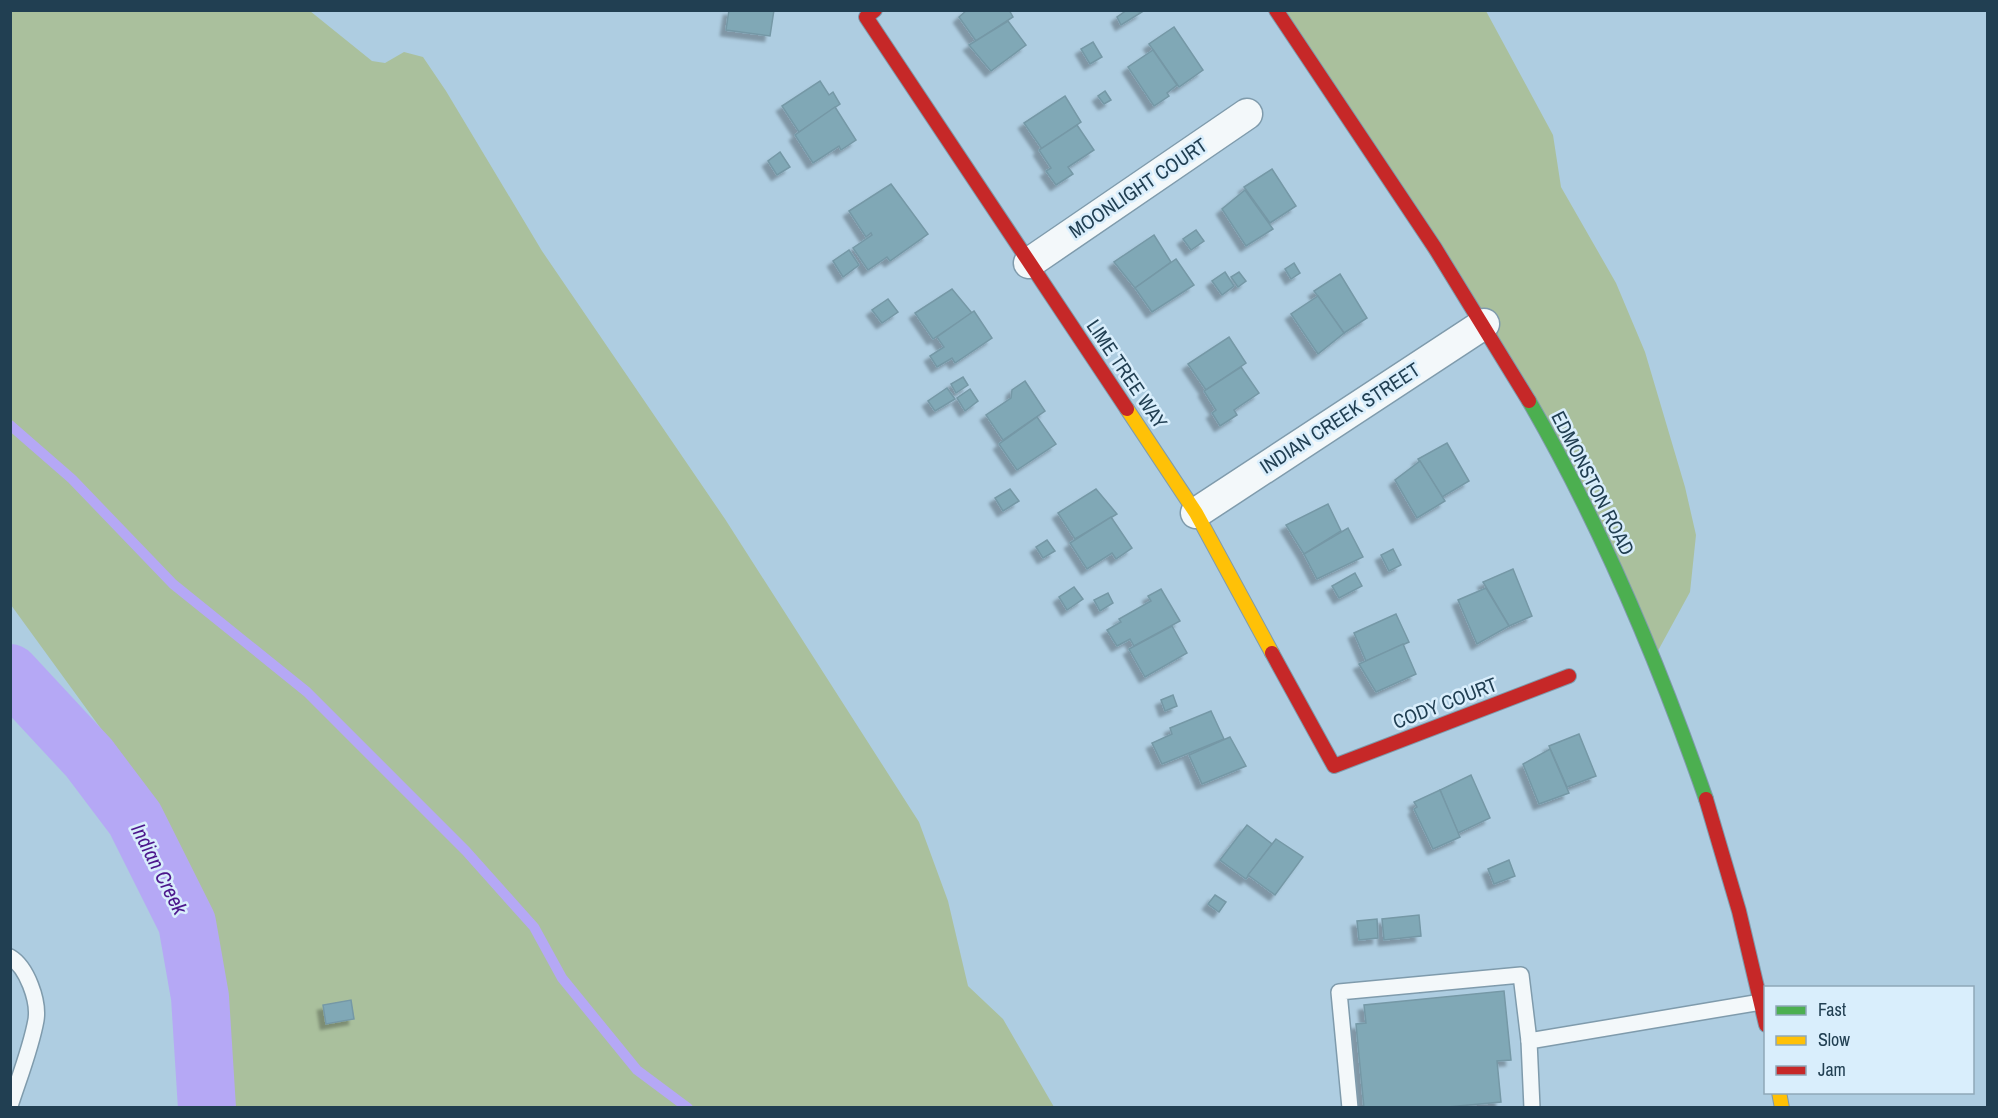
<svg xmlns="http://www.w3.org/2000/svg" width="1998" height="1118" font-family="'Archivo Narrow',sans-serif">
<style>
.green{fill:#aac09d}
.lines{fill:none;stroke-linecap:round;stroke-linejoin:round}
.stream{stroke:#b5a8f5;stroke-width:10}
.river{stroke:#b5a8f5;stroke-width:58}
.building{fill:#80a8b6;stroke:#7598a6;stroke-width:1.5;filter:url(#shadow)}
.lane-casing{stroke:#7f9bac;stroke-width:18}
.street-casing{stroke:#7f9bac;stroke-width:33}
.fast-casing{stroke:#7f9bac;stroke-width:16}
.slow-casing{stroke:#7f9bac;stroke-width:16}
.jam-casing{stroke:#7f9bac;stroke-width:16}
.lane{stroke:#f3f8fa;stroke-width:15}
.street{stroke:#f3f8fa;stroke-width:30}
.fast{stroke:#4caf50;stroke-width:14}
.slow{stroke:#ffc107;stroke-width:14}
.jam{stroke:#c62828;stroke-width:14}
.labels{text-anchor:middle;stroke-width:5;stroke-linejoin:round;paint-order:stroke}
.street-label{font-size:20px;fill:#213f52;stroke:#d9eefc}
.water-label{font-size:21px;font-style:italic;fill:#4c178c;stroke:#d9eefc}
</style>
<defs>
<filter id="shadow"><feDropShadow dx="-5.5" dy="5.5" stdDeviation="1.5" flood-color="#0004"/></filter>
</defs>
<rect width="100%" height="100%" fill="#aecde1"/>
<g class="green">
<path d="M 11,11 L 310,11 L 372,61 L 385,63 L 404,52 L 423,57 L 446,91 L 542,251 L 725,519 L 919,822 L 948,901 L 968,986 L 1003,1019 L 1054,1107 L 233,1107 L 229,1062 L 204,918 L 192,878 L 147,792 L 11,605 Z"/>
<path d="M 1276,11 L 1486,11 L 1553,135 L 1561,187 L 1616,283 L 1645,352 L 1685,487 L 1696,535 L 1690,592 L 1654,658 L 1582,496 Z"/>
</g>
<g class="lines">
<path class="stream" d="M 10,425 L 72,479 L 173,584 L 307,692 L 466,851 L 534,927 L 562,978 L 637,1070 L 688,1108"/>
<path class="river" d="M 10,673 L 89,758 L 135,819 L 187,923 L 200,997 L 207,1108"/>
</g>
<g class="building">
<path d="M 729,10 L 774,10 L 770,36 L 726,30 Z"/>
<path d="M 967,10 L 1009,10 L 1013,17 L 976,41 L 959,17 Z"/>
<path d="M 1127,10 L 1142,12 L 1121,25 L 1117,17 Z"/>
<path d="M 1008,21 L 1026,45 L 991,71 L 969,45 Z"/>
<path d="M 1174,27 L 1203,70 L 1179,87 L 1149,44 Z"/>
<path d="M 1093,42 L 1102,57 L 1090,64 L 1081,49 Z"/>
<path d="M 1153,50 L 1177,85 L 1167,93 L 1169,96 L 1154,106 L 1128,67 Z"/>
<path d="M 820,81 L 829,95 L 833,92 L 840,104 L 799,132 L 782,106 Z"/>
<path d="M 1105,91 L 1111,100 L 1104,104 L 1098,96 Z"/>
<path d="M 1065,96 L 1081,122 L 1042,149 L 1024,123 Z"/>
<path d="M 835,107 L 856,140 L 841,150 L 839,146 L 813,163 L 795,135 Z"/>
<path d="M 1077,125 L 1094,150 L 1068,167 L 1073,174 L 1056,185 L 1046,171 L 1051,168 L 1039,150 Z"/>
<path d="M 780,152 L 790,167 L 777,175 L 768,161 Z"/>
<path d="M 1272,169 L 1296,206 L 1270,223 L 1244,187 Z"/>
<path d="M 891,184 L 928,234 L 890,261 L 887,257 L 868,270 L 853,248 L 872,235 L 871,233 L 866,237 L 849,211 Z"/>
<path d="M 1245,190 L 1273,229 L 1246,246 L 1222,209 Z"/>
<path d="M 1196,230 L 1204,241 L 1191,250 L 1183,239 Z"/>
<path d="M 1154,235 L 1171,262 L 1135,288 L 1114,262 Z"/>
<path d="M 849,250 L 859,265 L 843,277 L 833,261 Z"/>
<path d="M 1176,259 L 1194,285 L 1152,312 L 1135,288 Z"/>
<path d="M 1294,263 L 1300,273 L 1291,279 L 1285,269 Z"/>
<path d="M 1225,272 L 1234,286 L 1222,295 L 1212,281 Z"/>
<path d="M 1239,272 L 1246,281 L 1238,287 L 1231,277 Z"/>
<path d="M 1340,274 L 1367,318 L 1344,333 L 1314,291 Z"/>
<path d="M 952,289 L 972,313 L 933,339 L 915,313 Z"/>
<path d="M 1318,296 L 1344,333 L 1318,354 L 1291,314 Z"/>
<path d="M 888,299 L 898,312 L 882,323 L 872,310 Z"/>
<path d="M 974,311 L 992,338 L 955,363 L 952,358 L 937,367 L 930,356 L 944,347 L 937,337 Z"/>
<path d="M 1229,337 L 1246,363 L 1206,390 L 1188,364 Z"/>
<path d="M 1241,367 L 1259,393 L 1234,410 L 1237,415 L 1220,426 L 1212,413 L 1216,410 L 1204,391 Z"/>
<path d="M 963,377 L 968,385 L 956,393 L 951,384 Z"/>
<path d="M 1025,381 L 1045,411 L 1003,440 L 986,415 L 1011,398 L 1012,390 Z"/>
<path d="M 947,388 L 955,399 L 935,411 L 928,401 Z"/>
<path d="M 970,389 L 978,401 L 965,411 L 957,398 Z"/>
<path d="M 1037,417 L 1056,444 L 1017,470 L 999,444 Z"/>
<path d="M 1447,443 L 1469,481 L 1442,497 L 1418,459 Z"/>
<path d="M 1420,461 L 1445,501 L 1417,518 L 1395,480 Z"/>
<path d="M 1010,489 L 1019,501 L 1003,511 L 995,498 Z"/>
<path d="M 1096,489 L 1117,514 L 1075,539 L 1058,513 Z"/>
<path d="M 1328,504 L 1341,531 L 1304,554 L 1286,525 Z"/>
<path d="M 1111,517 L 1132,548 L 1116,559 L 1112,553 L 1087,569 L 1070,543 Z"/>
<path d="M 1348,528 L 1363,557 L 1317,579 L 1304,554 Z"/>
<path d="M 1047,540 L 1055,551 L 1043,558 L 1036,547 Z"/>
<path d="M 1393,549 L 1401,565 L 1389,571 L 1381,555 Z"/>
<path d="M 1513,569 L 1532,616 L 1509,626 L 1483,582 Z"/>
<path d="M 1355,573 L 1362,586 L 1339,598 L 1332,586 Z"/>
<path d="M 1074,587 L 1083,599 L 1067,610 L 1059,597 Z"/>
<path d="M 1486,588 L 1509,626 L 1477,644 L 1458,600 Z"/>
<path d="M 1161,589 L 1180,621 L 1134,646 L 1130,639 L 1117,646 L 1107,630 L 1121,622 L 1119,619 L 1151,601 L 1148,596 Z"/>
<path d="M 1108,593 L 1113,603 L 1100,611 L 1094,600 Z"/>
<path d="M 1396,614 L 1409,642 L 1366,661 L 1354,633 Z"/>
<path d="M 1172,626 L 1187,653 L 1145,677 L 1129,649 Z"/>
<path d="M 1403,644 L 1416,674 L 1376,692 L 1359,664 Z"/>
<path d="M 1173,695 L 1177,706 L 1165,711 L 1161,700 Z"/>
<path d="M 1211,711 L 1224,739 L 1162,764 L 1152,743 L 1172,734 L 1170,728 Z"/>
<path d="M 1579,734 L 1596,776 L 1567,787 L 1549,746 Z"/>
<path d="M 1230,737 L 1246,766 L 1202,784 L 1189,755 Z"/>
<path d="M 1550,749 L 1569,793 L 1539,804 L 1523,764 Z"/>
<path d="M 1471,775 L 1490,818 L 1458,833 L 1440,790 Z"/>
<path d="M 1440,790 L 1460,837 L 1433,849 L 1414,809 L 1417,807 L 1414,802 Z"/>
<path d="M 1247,825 L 1272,844 L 1246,879 L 1220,860 Z"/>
<path d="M 1276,839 L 1303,857 L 1275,895 L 1248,875 Z"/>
<path d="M 1509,860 L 1515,876 L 1494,884 L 1488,869 Z"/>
<path d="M 1215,895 L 1226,902 L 1219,912 L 1208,904 Z"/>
<path d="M 1419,915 L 1421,936 L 1384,940 L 1382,919 Z"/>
<path d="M 1377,919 L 1378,938 L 1359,940 L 1357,921 Z"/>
<path d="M 1504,991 L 1511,1060 L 1497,1061 L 1501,1102 L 1437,1108 L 1364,1108 L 1356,1024 L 1366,1023 L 1364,1005 Z"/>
<path d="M 351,1000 L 354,1019 L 326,1024 L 323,1005 Z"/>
</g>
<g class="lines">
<defs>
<g id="lane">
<path d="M 10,957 C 27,967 39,1001 36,1020 C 31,1048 19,1078 10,1106"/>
<path d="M 1350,1108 L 1339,992 L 1521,975 L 1529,1041"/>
<path d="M 1532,1108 L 1529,1041 L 1761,1002"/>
</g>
<g id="street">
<path d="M 1029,263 L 1247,114"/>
<path d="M 1196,513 L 1484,324"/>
</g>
<path id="fast" d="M 1529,401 C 1602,527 1658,661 1706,799"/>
<g id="slow">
<path d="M 1127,409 L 1196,513 L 1272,653"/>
<path d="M 1779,1092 L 1782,1108"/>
</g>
<g id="jam">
<path d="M 875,10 L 866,17 L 1127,409"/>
<path d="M 1276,10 L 1435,248 L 1529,401"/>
<path d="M 1272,653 L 1334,766 L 1569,676"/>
<path d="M 1706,799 L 1739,911 L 1766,1025"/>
</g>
</defs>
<use href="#lane" class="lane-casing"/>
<use href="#street" class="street-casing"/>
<use href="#fast" class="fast-casing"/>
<use href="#slow" class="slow-casing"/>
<use href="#jam" class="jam-casing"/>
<use href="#lane" class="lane"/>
<use href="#street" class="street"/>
<use href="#fast" class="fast"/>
<use href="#slow" class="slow"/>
<use href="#jam" class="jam"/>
</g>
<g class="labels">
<g class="street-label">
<text transform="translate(1138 188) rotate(-34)" y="7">MOONLIGHT COURT</text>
<text transform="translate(1127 374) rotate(56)" y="7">LIME TREE WAY</text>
<text transform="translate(1340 418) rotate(-33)" y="7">INDIAN CREEK STREET</text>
<text transform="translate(1593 483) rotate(63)" y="7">EDMONSTON ROAD</text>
<text transform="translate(1445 703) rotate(-21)" y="7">CODY COURT</text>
</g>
<g class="water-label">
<text transform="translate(159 869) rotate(63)" y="7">Indian Creek</text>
</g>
</g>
<rect width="1998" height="1118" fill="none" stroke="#213f52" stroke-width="24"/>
<rect x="1764" y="986" width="210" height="108" fill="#d9eefc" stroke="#8fa8b8" stroke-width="1.5"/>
<rect x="1776" y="1006" width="30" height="9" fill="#4caf50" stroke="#8fa8b8" stroke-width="1.5"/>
<text x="1818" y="1016" font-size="18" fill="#213f52">Fast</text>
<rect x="1776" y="1036" width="30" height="9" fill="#ffc107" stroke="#8fa8b8" stroke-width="1.5"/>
<text x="1818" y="1046" font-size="18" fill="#213f52">Slow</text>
<rect x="1776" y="1066" width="30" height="9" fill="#c62828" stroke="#8fa8b8" stroke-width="1.5"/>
<text x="1818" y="1076" font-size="18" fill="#213f52">Jam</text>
</svg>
